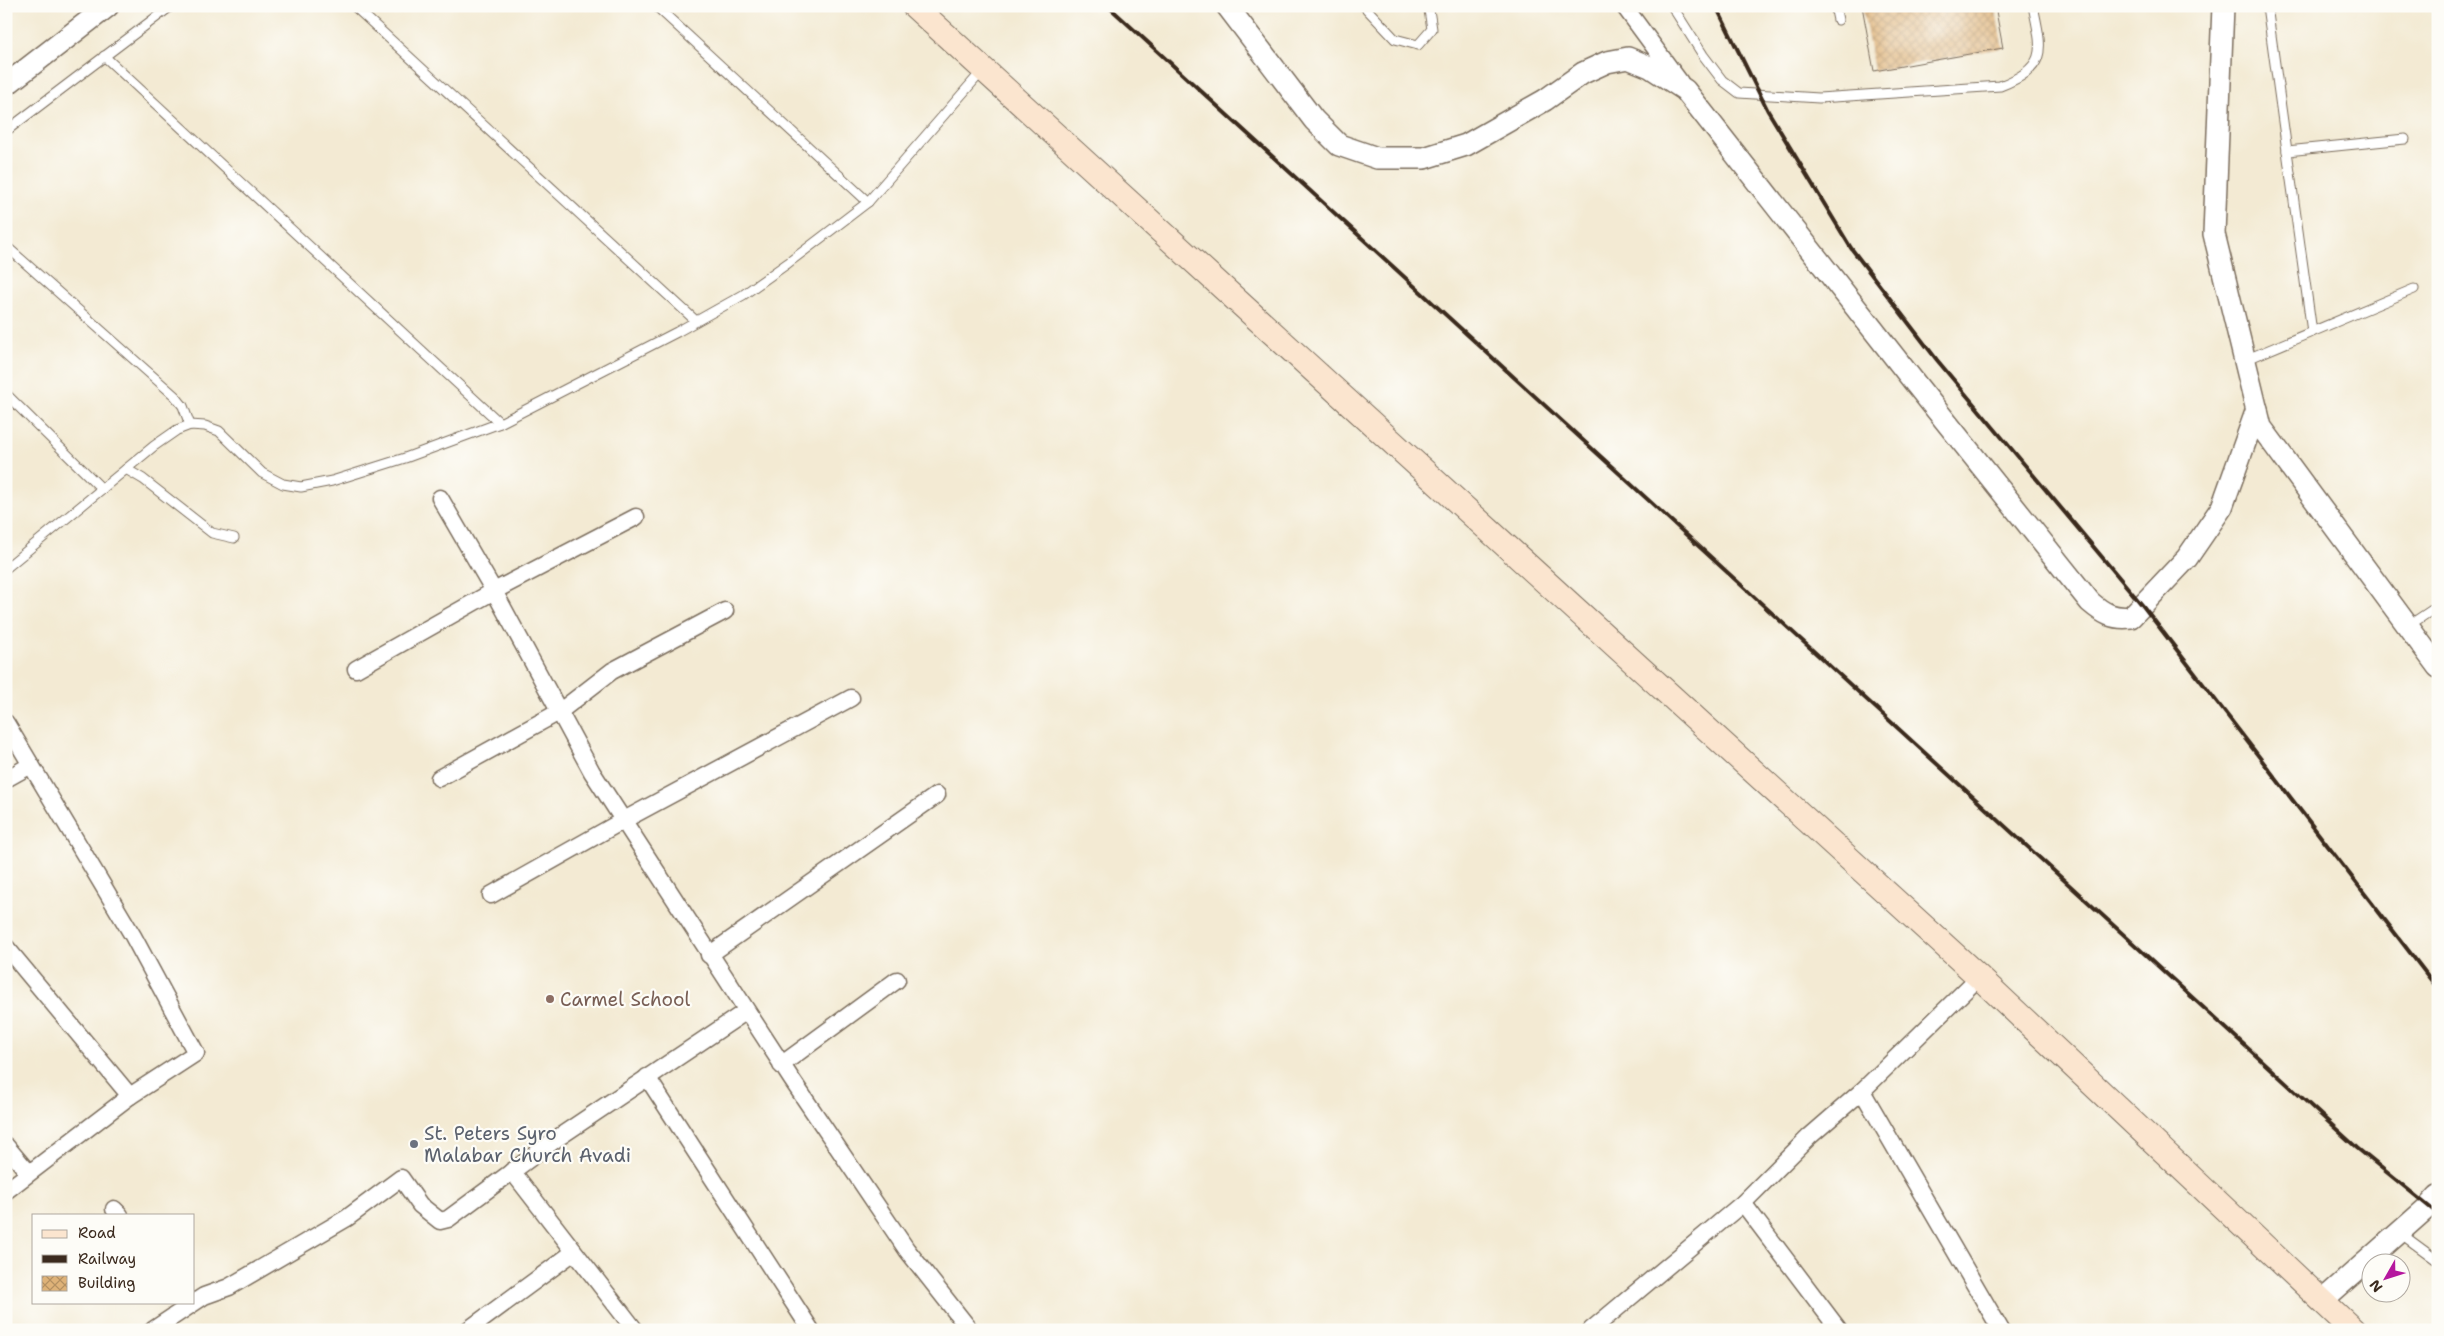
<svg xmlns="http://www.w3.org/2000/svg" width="2444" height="1336" font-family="'Shantell Sans',sans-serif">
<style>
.building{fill:url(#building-cross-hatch)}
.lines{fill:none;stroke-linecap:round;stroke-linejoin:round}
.service-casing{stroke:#7b6d5d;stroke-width:11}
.minor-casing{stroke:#7b6d5d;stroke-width:19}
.tertiary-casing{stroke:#7b6d5d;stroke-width:24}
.secondary-casing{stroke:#7b6d5d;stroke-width:26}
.service{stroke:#fff;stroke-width:9}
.minor{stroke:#fff;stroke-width:16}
.tertiary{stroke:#fff;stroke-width:21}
.secondary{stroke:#fbe5cf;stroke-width:24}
.rail{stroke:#3b2a1e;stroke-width:4}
.education-dot{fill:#8d6e63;stroke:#fdfcf7;stroke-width:2}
.worship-dot{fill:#6b7280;stroke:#fdfcf7;stroke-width:2}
.labels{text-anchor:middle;stroke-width:4.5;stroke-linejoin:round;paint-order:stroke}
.education-label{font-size:19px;fill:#785e54;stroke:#fdfcf7;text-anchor:start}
.worship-label{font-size:19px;fill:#5b616d;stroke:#fdfcf7;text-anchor:start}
</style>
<defs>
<pattern id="building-cross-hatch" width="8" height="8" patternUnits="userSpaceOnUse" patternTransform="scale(1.25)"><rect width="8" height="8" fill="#deb278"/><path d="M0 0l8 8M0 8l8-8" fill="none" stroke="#b59162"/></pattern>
</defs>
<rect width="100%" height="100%" fill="#fdfcf7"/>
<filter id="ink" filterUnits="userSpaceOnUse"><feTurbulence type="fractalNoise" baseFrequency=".02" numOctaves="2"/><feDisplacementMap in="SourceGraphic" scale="10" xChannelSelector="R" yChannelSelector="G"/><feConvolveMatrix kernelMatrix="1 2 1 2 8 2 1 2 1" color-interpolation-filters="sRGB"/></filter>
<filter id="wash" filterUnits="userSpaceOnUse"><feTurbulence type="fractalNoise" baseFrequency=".0096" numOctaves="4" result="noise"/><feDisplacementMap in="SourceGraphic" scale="20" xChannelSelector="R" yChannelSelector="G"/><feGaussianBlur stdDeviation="1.12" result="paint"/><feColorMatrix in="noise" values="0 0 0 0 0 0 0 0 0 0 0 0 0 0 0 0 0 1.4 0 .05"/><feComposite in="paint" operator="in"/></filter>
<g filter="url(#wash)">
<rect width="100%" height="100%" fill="#f3ead3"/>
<g id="blocks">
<path class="building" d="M 1862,6 L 1995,6 L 2003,48 L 1874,71 Z"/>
</g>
</g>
<g filter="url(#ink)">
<use href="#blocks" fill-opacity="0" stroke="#7b6d5d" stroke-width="1"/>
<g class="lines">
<defs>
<g id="service">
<path d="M 354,6 L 696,321"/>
<path d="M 656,6 L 868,202"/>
<path d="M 1364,6 L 1395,39 L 1418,45 L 1432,29 L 1429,10 L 1424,6"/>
<path d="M 1672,6 L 1703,55 L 1722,80 L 1739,93 L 1819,98 L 2000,86 C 2049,67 2042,50 2033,6"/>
<path d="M 1835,6 L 1838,20"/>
<path d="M 2267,6 L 2312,332"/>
<path d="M 104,56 L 500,423"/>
<path d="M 6,131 L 171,6"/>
<path d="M 2287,151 L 2405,139"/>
<path d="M 6,246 L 175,396 L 183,406 L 190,425"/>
<path d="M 2245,360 L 2414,289"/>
<path d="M 6,394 L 102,489"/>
<path d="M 126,469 L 143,479 L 212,533 L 234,538"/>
<path d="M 6,568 L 154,446 L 177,430 L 190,425 L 205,426 L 219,431 L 262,473 L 283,484 L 301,487 L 332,481 L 405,458 L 500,423 L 677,332 L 743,295 L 788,263 L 868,202 L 983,70"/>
<path d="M 2408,626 L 2438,606"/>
<path d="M 2400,1233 L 2438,1261"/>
</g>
<g id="minor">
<path d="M 1624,6 L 1680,82"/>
<path d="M 440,498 L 494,591 L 592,772 L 792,1080 L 907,1250 L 970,1330"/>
<path d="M 356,669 L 494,591 L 636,517"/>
<path d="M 6,723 L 133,936 L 196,1053 L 130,1096"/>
<path d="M 439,778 L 559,712 L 612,671 L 725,611"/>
<path d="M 6,779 L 31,765"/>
<path d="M 491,895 L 624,820 L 851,698"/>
<path d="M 6,947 L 130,1096 L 6,1191"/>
<path d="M 709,955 L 937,795"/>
<path d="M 781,1065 L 897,980"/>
<path d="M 647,1077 L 811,1330"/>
<path d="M 1862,1091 L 2001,1330"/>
<path d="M 6,1146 L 28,1172"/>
<path d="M 512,1171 L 635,1330"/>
<path d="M 1743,1203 L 1839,1330"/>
<path d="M 114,1209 L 120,1215"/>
<path d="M 153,1330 L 204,1296 L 229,1287 L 347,1218 L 401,1178 L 420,1205 L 440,1221 L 448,1219 L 556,1139 L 745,1012"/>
<path d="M 468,1330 L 574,1252"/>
<path d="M 1591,1330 L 1743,1203 L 1809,1137 L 1862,1091 L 1979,977"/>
</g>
<g id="tertiary">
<path d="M 1227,6 L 1314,120 L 1339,145 L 1377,158 L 1424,158 L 1466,145 L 1545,100 L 1583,73 L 1607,62 L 1628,58 L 1650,67 L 1685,90 L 1915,383 L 2090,602 C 2104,614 2113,619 2131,617 L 2187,558 L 2222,507 L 2257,409"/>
<path d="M 2223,6 L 2214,234 L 2261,427 L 2438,667"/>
<path d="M 6,85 L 108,6"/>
<path d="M 2323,1300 L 2428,1207 L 2438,1196"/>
</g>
<path id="secondary" d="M 914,6 L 1979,977 L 2353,1330"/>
</defs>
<use href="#service" class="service-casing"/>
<use href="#minor" class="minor-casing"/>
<use href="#tertiary" class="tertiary-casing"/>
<use href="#secondary" class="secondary-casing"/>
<use href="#service" class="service"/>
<use href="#minor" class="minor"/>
<use href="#tertiary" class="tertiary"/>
<use href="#secondary" class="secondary"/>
<g class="rail">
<path d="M 1108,6 L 2357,1148 L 2438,1214"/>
<path d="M 1716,6 L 1768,111 L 1851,248 L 1937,360 L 2143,606 L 2438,989"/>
</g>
</g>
</g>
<circle class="education-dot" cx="550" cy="999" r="5"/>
<circle class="worship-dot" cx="414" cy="1144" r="5"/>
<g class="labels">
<g class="education-label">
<text x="560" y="1006">Carmel School</text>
</g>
<g class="worship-label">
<text x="424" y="1140">St. Peters Syro<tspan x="424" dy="22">Malabar Church Avadi</tspan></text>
</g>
</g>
<rect width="2444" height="1336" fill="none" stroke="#fdfcf7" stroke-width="25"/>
<rect x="32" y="1214" width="162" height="90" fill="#fdfcf7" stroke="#afa8a0"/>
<rect x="42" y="1230" width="25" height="8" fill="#fbe5cf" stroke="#afa8a0"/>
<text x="78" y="1238" font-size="15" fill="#3b2a1e">Road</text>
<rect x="42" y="1255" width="25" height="8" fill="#3b2a1e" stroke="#afa8a0"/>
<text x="78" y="1264" font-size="15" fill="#3b2a1e">Railway</text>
<rect x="42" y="1276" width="25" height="15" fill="url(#building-cross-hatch)" stroke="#afa8a0"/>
<text x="78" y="1288" font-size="15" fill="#3b2a1e">Building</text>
<g transform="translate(2386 1278) rotate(231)"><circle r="24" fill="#fdfcf7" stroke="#afa8a0"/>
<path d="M0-4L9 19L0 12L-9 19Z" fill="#b5179e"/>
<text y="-8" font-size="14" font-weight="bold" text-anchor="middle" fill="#3b2a1e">N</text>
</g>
</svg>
